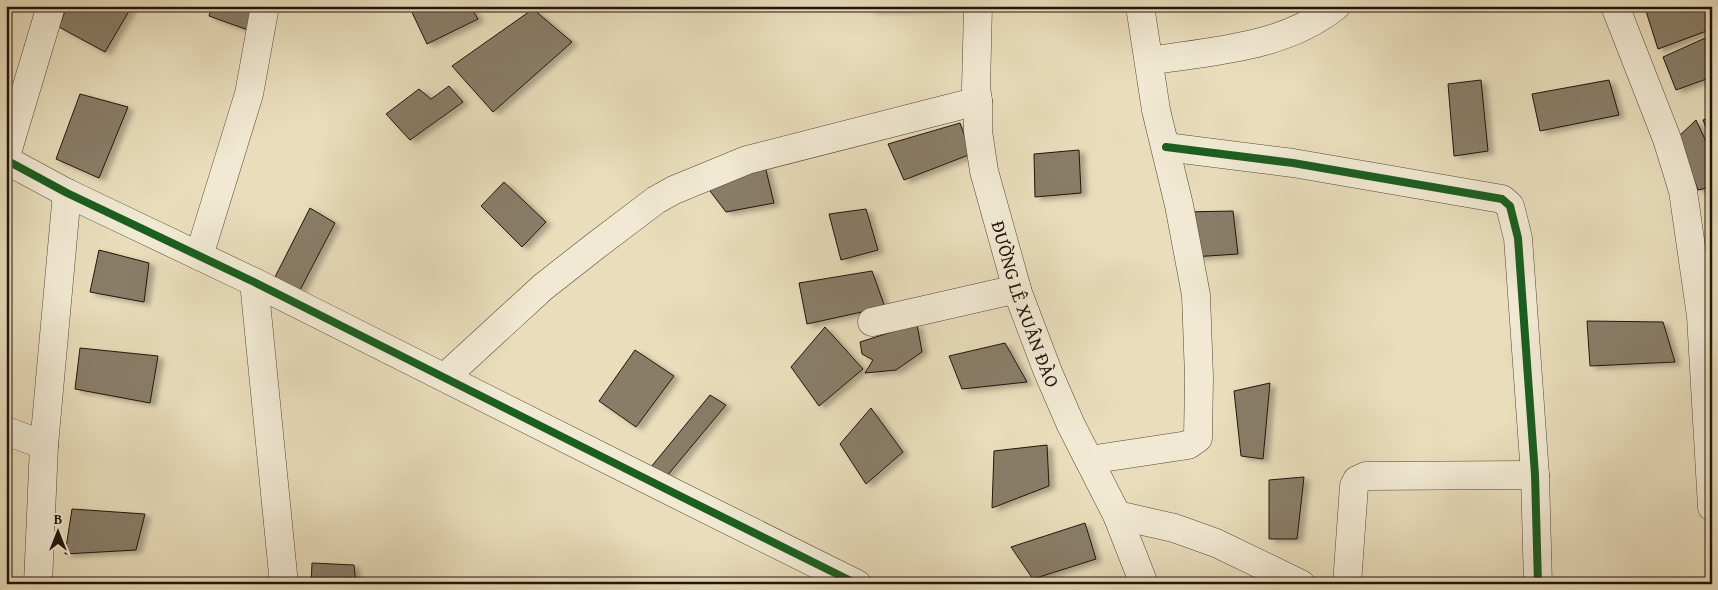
<svg xmlns="http://www.w3.org/2000/svg" width="1718" height="590" font-family="'Gentium Book Plus',serif">
<style>
.building{fill:#897d67;stroke:#22140d;filter:url(#shadow)}
.lines{fill:none;stroke-linecap:round;stroke-linejoin:round}
.minor-casing{stroke:#544638;stroke-width:29}
.minor{stroke:#f1e9d3;stroke-width:28}
.cycleway-casing{stroke:#f1e9d3;stroke-width:11}
.cycleway{stroke:#1b5e20;stroke-width:8}
.labels{text-anchor:middle;stroke-width:5;stroke-linejoin:round;paint-order:stroke}
.street-label{font-size:19px;fill:#22140d;stroke:#f1e9d3}
</style>
<defs>
<filter id="shadow"><feDropShadow dx="5.5" dy="3" stdDeviation="2.5" flood-color="#0004"/></filter>
</defs>
<rect width="100%" height="100%" fill="#e9ddbb"/>
<filter id="stains"><feTurbulence type="fractalNoise" baseFrequency=".004" numOctaves="4"/><feColorMatrix values="0 0 0 0 .2 0 0 0 0 .09 0 0 0 0 .02 0 0 0 .5 -.17"/></filter>
<radialGradient id="worn" r=".72"><stop offset=".6" stop-color="#630" stop-opacity="0"/><stop offset="1" stop-color="#630" stop-opacity=".3"/></radialGradient>
<g class="building">
<path d="M 67,6 L 132,6 L 105,52 L 59,27 Z"/>
<path d="M 212,6 L 255,6 L 248,30 L 209,16 Z"/>
<path d="M 409,6 L 470,6 L 478,19 L 427,44 Z"/>
<path d="M 870,6 L 942,6 L 942,8 L 870,10 Z"/>
<path d="M 1648,6 L 1712,6 L 1712,29 L 1658,49 L 1645,8 Z"/>
<path d="M 533,9 L 572,42 L 493,112 L 452,66 Z"/>
<path d="M 1712,35 L 1712,77 L 1676,90 L 1663,57 Z"/>
<path d="M 1481,80 L 1488,151 L 1454,156 L 1448,84 Z"/>
<path d="M 1609,80 L 1619,115 L 1540,131 L 1532,94 Z"/>
<path d="M 449,86 L 463,102 L 410,140 L 386,114 L 419,89 L 431,99 Z"/>
<path d="M 80,94 L 128,107 L 99,178 L 56,159 Z"/>
<path d="M 1712,117 L 1712,142 L 1703,120 Z"/>
<path d="M 1696,120 L 1712,154 L 1712,187 L 1698,190 L 1678,137 Z"/>
<path d="M 960,123 L 971,154 L 904,180 L 888,144 Z"/>
<path d="M 1079,150 L 1081,193 L 1035,197 L 1034,154 Z"/>
<path d="M 765,166 L 774,203 L 726,212 L 707,187 Z"/>
<path d="M 504,182 L 546,222 L 522,247 L 481,206 Z"/>
<path d="M 310,208 L 335,223 L 299,292 L 274,279 Z"/>
<path d="M 866,209 L 878,250 L 841,260 L 829,214 Z"/>
<path d="M 1233,211 L 1238,254 L 1192,257 L 1185,212 Z"/>
<path d="M 99,250 L 149,263 L 144,302 L 90,292 Z"/>
<path d="M 872,271 L 885,307 L 807,324 L 799,283 Z"/>
<path d="M 1587,321 L 1663,322 L 1675,362 L 1590,366 Z"/>
<path d="M 917,324 L 922,352 L 896,370 L 865,373 L 873,360 L 862,354 L 860,342 Z"/>
<path d="M 825,327 L 863,369 L 819,406 L 791,367 Z"/>
<path d="M 1005,343 L 1027,382 L 962,389 L 949,356 Z"/>
<path d="M 80,348 L 158,356 L 150,403 L 75,389 Z"/>
<path d="M 635,350 L 674,376 L 636,427 L 599,401 Z"/>
<path d="M 1270,383 L 1263,459 L 1241,456 L 1234,391 Z"/>
<path d="M 710,395 L 726,405 L 661,483 L 646,473 Z"/>
<path d="M 871,408 L 903,452 L 866,484 L 840,444 Z"/>
<path d="M 1047,445 L 1049,486 L 992,508 L 994,451 Z"/>
<path d="M 1304,477 L 1297,539 L 1269,539 L 1269,480 Z"/>
<path d="M 72,509 L 145,514 L 136,550 L 65,554 Z"/>
<path d="M 1085,523 L 1096,559 L 1033,579 L 1011,547 Z"/>
<path d="M 312,563 L 354,565 L 356,584 L 311,584 Z"/>
</g>
<g class="lines">
<defs>
<g id="minor">
<path id="s1" d="M 978,6 L 976,88 L 978,101 L 978,131 L 984,171 L 1018,293 L 1048,372 L 1071,425 L 1117,515 L 1144,584"/>
<path d="M 1615,6 L 1667,139 L 1683,191 L 1701,316 L 1712,507"/>
<path d="M 1149,61 C 1212,51 1284,48 1336,6"/>
<path d="M 1166,147 L 1293,163 L 1502,199 L 1510,206 L 1518,238 L 1535,475 L 1538,584"/>
<path d="M 6,156 L 51,6"/>
<path d="M 6,160 L 67,193 L 254,282 L 676,494 L 857,584"/>
<path d="M 199,256 L 249,94 L 265,6"/>
<path d="M 254,282 L 284,584"/>
<path d="M 872,322 L 1017,289"/>
<path d="M 445,377 L 543,287 L 594,247 L 656,200 L 674,190 L 747,160 L 978,101"/>
<path d="M 6,431 L 44,445"/>
<path d="M 1089,460 L 1188,445 L 1198,438 L 1199,377 L 1196,295 L 1179,205 L 1156,110 L 1140,6"/>
<path d="M 1117,515 L 1174,528 L 1216,543 L 1301,584"/>
<path d="M 38,584 L 44,445 L 67,193"/>
<path d="M 1347,584 L 1354,486 L 1357,480 L 1366,476 L 1535,475"/>
</g>
</defs>
<use href="#minor" class="minor-casing"/>
<use href="#minor" class="minor"/>
<defs>
<g id="cycleway">
<path d="M 1166,147 L 1293,163 L 1502,199 L 1510,206 L 1518,238 L 1535,475 L 1538,584"/>
<path d="M 6,160 L 67,193 L 254,282 L 676,494 L 857,584"/>
</g>
</defs>
<use href="#cycleway" class="cycleway-casing"/>
<use href="#cycleway" class="cycleway"/>
</g>
<g class="labels">
<g class="street-label">
<text dy="7" stroke="none"><textPath href="#s1" startOffset="305">ĐƯỜNG LÊ XUÂN ĐÀO</textPath></text>
</g>
</g>
<rect width="1718" height="590" fill="none" stroke="#e9ddbb" stroke-width="25"/>
<rect x="8" y="8" width="1703" height="575" fill="none" stroke="#22140d" stroke-width="2.5"/>
<rect x="12" y="12" width="1693" height="565" fill="none" stroke="#22140d"/>
<g transform="translate(58 532)" stroke="#f1e9d3" stroke-width="4" paint-order="stroke">
<path d="M0-4L9 19L0 12L-9 19Z" fill="#22140d"/>
<text y="-8" font-size="14" font-weight="bold" text-anchor="middle" fill="#22140d">B</text>
</g>
<rect width="100%" height="100%" filter="url(#stains)"/>
<rect width="100%" height="100%" fill="url(#worn)"/>
</svg>
